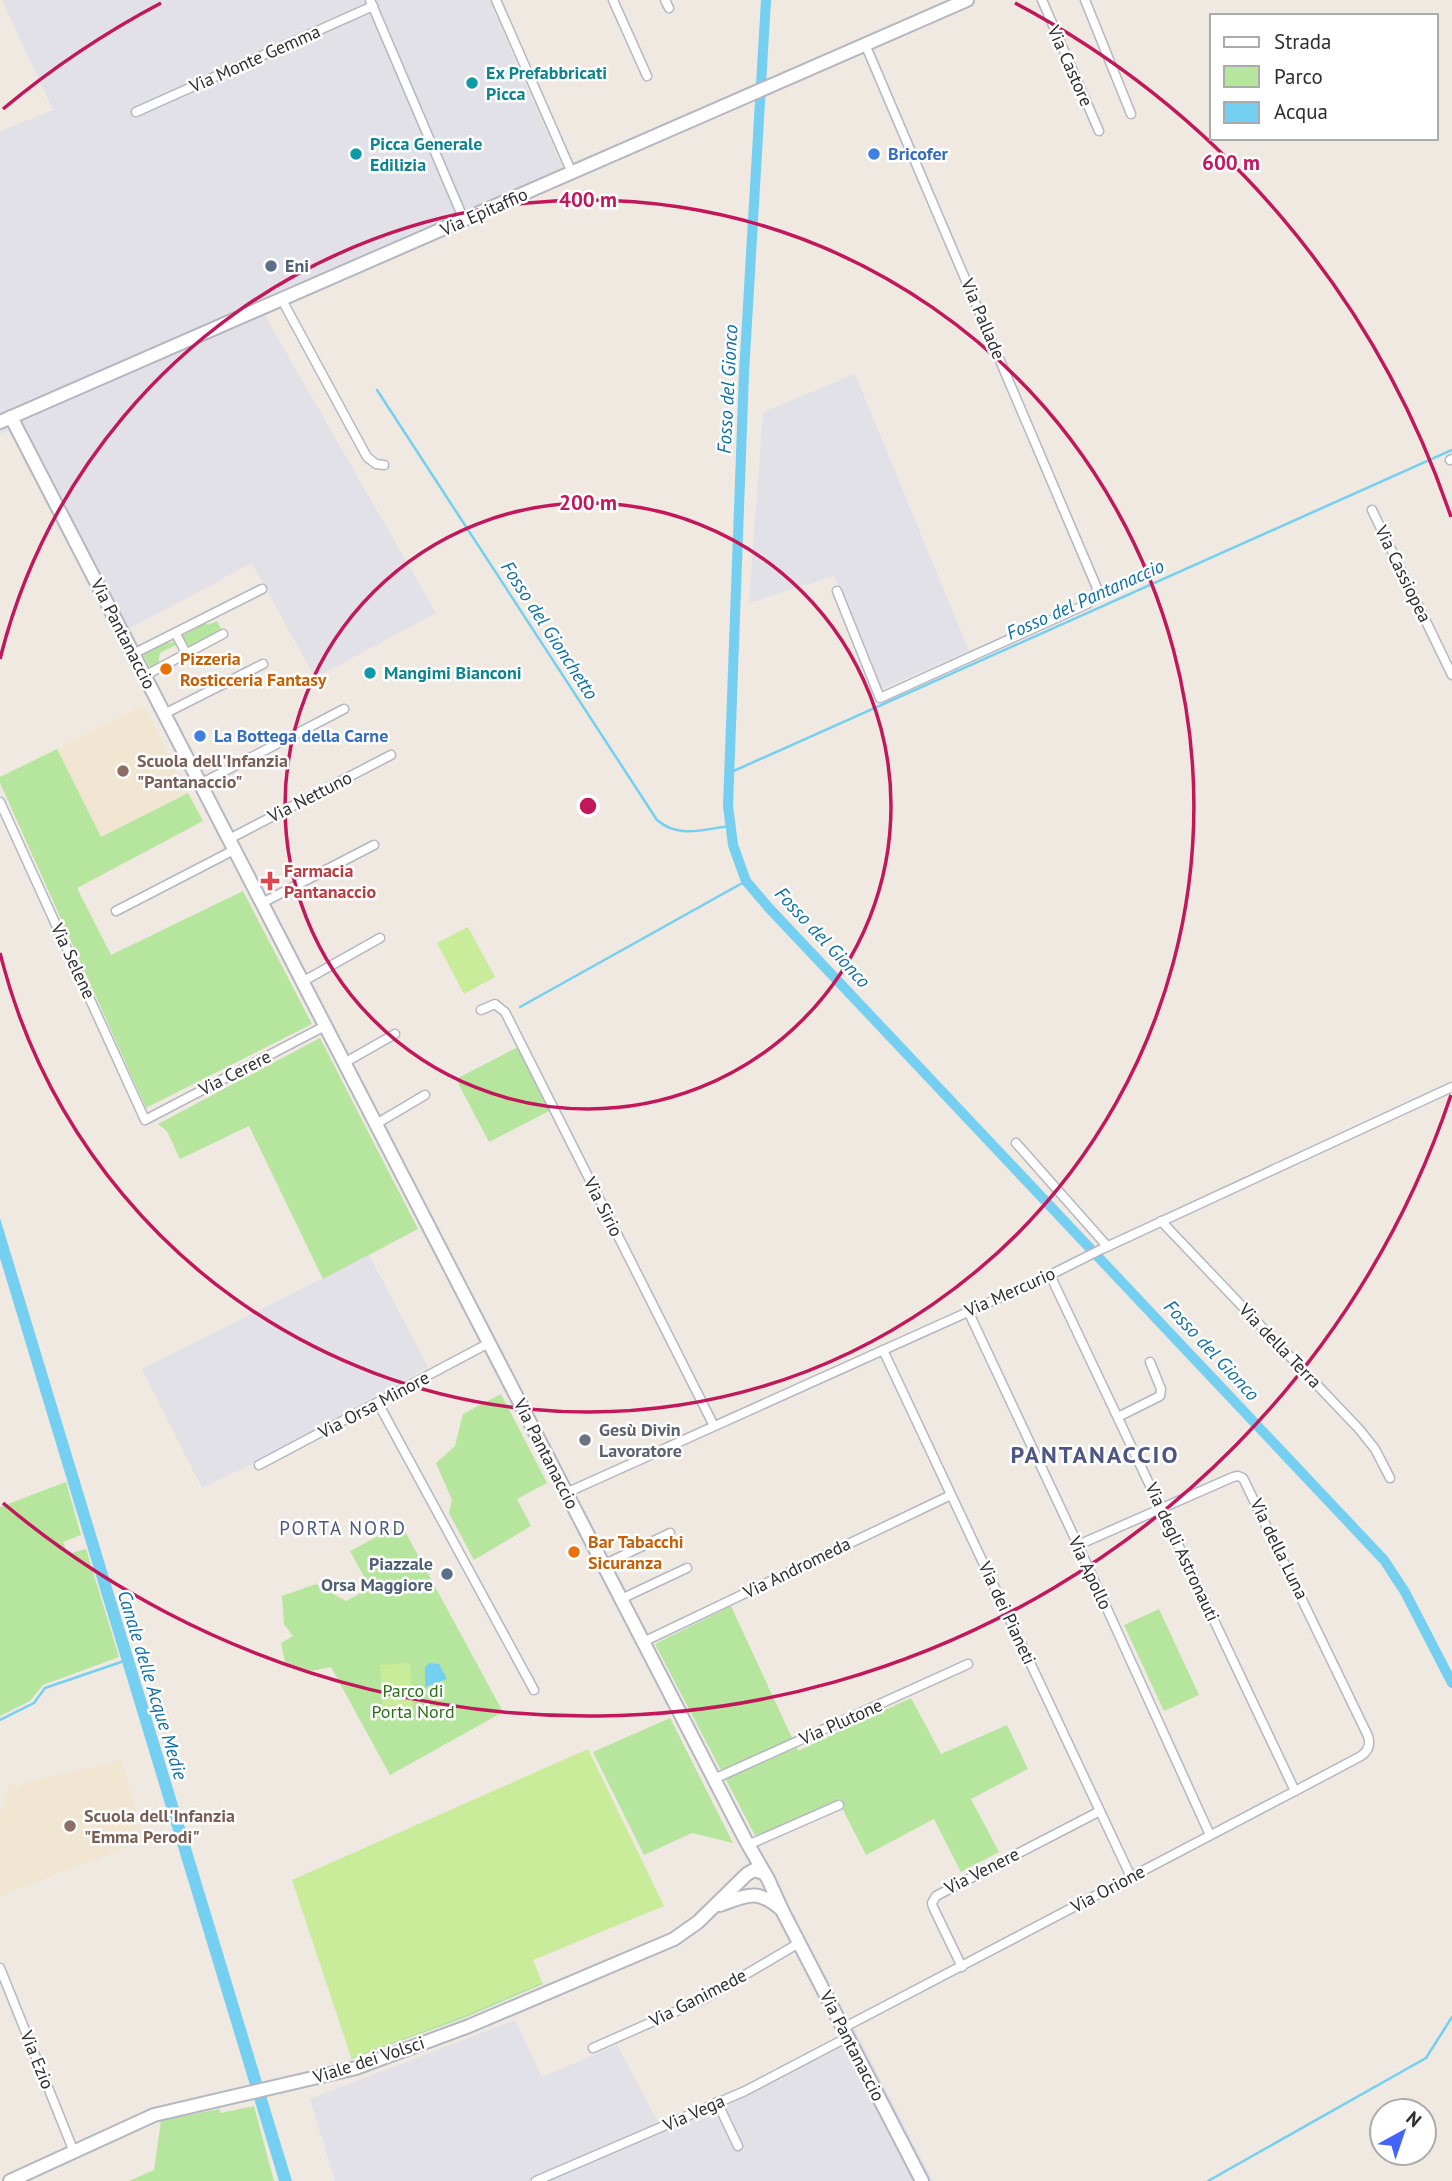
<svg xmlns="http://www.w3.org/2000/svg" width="1452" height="2181" font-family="'PT Sans',sans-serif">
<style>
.industrial{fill:#e3e1e8}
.education{fill:#f0e6d1}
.green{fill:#b6e59e}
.pitch{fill:#c9ec9a}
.water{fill:#75cff0}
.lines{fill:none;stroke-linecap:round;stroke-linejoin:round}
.stream{stroke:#75cff0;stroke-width:2.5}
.canal{stroke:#75cff0;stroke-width:10}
.street-casing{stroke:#b4b7c1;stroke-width:11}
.secondary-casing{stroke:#b4b7c1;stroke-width:16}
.street{stroke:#fff;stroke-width:8}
.secondary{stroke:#fff;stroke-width:12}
.ring{fill:none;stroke:#c2185b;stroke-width:3.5}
.culture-dot{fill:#0f9aa8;stroke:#fff;stroke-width:2.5}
.shop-dot{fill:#3f7fe0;stroke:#fff;stroke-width:2.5}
.service-dot{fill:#5c6f8a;stroke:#fff;stroke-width:2.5}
.food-dot{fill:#e8710a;stroke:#fff;stroke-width:2.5}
.education-dot{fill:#8d6e63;stroke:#fff;stroke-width:2.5}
.health-dot{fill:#e0444e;stroke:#fff;stroke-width:2.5}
.worship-dot{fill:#6b7280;stroke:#fff;stroke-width:2.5}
.labels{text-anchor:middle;stroke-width:5;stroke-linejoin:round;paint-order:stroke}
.street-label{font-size:18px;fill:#2e2e2e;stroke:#fff}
.culture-label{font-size:18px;font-weight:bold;fill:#0d838f;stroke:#fff;text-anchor:start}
.shop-label{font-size:18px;font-weight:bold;fill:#366cbe;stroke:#fff;text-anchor:start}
.service-label{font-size:18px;font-weight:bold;fill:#4e5e75;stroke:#fff;text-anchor:start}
.food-label{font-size:18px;font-weight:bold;fill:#c56008;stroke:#fff;text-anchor:start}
.education-label{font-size:18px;font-weight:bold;fill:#785e54;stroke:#fff;text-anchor:start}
.health-label{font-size:18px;font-weight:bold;fill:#be3a42;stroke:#fff;text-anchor:start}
.worship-label{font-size:18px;font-weight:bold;fill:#5b616d;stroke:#fff;text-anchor:start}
.park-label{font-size:18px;fill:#2c6e1b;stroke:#fff}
.water-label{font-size:19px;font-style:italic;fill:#0d6fa3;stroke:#fff}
.neighbourhood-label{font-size:19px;letter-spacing:2px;fill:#4d5680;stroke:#fff}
.district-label{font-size:24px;font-weight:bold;letter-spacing:2px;fill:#4d5680;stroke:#fff}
.centre{fill:#c2185b;stroke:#fff;stroke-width:3.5}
.ring-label{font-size:21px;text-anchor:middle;font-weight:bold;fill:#c2185b;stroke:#fff;stroke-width:5;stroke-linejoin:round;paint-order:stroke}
</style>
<rect width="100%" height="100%" fill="#efe9e1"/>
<g class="industrial">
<path d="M 2,0 L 489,0 L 563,169 L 257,302 L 436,613 L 315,678 L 252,563 L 127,630 L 24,424 L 0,434 L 0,131 L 53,110 Z"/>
<path d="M 855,374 L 969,651 L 882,689 L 834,576 L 749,603 L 763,412 Z"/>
<path d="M 369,1255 L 428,1367 L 250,1465 L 202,1488 L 142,1369 Z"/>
<path d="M 515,2020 L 542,2077 L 617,2045 L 658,2122 L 743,2087 L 854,2028 L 933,2181 L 335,2181 L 310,2099 Z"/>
</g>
<g class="education">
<path d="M 144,706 L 188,793 L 101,837 L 57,749 Z"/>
<path d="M 121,1760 L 144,1841 L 0,1896 L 0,1811 L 5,1806 L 2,1796 L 14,1783 L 19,1788 L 24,1783 Z"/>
</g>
<g class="green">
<path d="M 217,621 L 222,631 L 191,647 L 180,643 L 160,653 L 158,664 L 150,667 L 142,653 L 166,641 L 170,643 L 205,623 L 208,625 Z"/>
<path d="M 57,749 L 101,837 L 188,793 L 203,821 L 77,888 L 111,955 L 243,891 L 312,1024 L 146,1108 L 0,783 L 0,777 Z"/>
<path d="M 320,1038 L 418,1229 L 323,1279 L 249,1126 L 180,1159 L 167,1131 L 158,1124 Z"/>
<path d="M 518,1047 L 551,1110 L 489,1142 L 456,1079 Z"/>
<path d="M 501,1394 L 547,1483 L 517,1499 L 531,1526 L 474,1560 L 449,1513 L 452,1500 L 436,1463 L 455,1446 L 463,1414 Z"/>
<path d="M 66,1482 L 81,1535 L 63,1542 L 68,1554 L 86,1549 L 119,1657 L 43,1685 L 30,1701 L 0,1716 L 0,1507 Z"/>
<path d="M 401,1524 L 503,1712 L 390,1775 L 331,1667 L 311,1671 L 285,1662 L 281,1643 L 293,1636 L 284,1624 L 282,1596 L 316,1584 L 346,1601 L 359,1594 L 367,1582 L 350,1551 Z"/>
<path d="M 731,1606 L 798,1751 L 911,1698 L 941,1754 L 1007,1725 L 1028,1769 L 971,1799 L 999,1852 L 961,1872 L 934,1819 L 866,1855 L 839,1802 L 757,1839 L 655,1644 Z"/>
<path d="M 1159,1609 L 1199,1695 L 1164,1711 L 1124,1625 Z"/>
<path d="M 670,1718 L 733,1843 L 692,1833 L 644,1855 L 593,1752 Z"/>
<path d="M 542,1982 L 543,1984 L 464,2018 L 351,2059 L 351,2057 L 465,2015 Z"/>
<path d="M 254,2106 L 274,2181 L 129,2181 L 154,2170 L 161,2121 L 219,2109 L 221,2113 Z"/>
</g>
<g class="pitch">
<path d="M 468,927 L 495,977 L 464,994 L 437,943 Z"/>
<path d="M 410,1663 L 413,1711 L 383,1713 L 380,1665 Z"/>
<path d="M 588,1749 L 664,1906 L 533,1960 L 542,1982 L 465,2015 L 351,2057 L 292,1880 Z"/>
</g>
<g class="water">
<path d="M 0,1218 L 292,2181 L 279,2181 L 0,1258 Z"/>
<path d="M 430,1663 L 439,1664 L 447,1679 L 425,1687 L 425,1667 Z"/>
</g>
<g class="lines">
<g class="stream">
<path d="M 377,390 L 657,820 C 679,839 704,829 730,826"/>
<path d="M 729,773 L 1452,450"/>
<path d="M 520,1007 L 746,881"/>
<path d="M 0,1720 L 34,1703 L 45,1688 L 124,1661"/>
<path d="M 1208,2181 L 1426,2058 L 1452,2017"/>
</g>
<path class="canal" d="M 766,0 L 744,373 L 728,806 L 733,845 L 746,881 L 769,908 L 1384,1560 L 1405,1592 L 1452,1683"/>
<defs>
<g id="street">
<path d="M 370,0 L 464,220"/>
<path d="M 496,0 L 572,173"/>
<path d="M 613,0 L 647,76"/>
<path d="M 665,0 L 669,8"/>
<path d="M 1042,0 L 1099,131"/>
<path d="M 1085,0 L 1131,114"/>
<path d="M 136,112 L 373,6"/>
<path d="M 282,300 L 367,457 L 376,464 L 384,465"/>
<path d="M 1450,460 L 1452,459"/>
<path d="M 1372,510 L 1452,675"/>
<path d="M 837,591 L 880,698 L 1087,604 L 1094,597 L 1097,588 L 865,44"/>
<path d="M 176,634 L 186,653"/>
<path d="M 133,654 L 262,589"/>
<path d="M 144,676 L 223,634"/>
<path d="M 164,714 L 263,664"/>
<path d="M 200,784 L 344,709"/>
<path d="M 0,802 L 145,1120 L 325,1026"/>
<path d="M 229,839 L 391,755"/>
<path d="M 262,903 L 374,845"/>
<path d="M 116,911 L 234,850"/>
<path d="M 302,982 L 380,938"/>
<path d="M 481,1010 L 495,1004 L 505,1012 L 714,1426"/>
<path d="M 344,1063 L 395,1034"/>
<path d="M 376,1124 L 425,1095"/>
<path d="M 1016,1143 L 1107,1246"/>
<path d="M 1161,1221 L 1359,1429 L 1375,1449 L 1390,1478"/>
<path d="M 1050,1275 L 1295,1791"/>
<path d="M 968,1311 L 1078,1545 L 1210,1835"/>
<path d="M 883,1350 L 1131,1877"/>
<path d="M 378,1403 L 534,1690"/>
<path d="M 1118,1417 L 1160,1396 L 1161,1389 L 1150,1362"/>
<path d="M 259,1465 L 489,1343"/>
<path d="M 566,1493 L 1050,1275 L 1102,1249 L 1452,1087"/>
<path d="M 603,1565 L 670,1533"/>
<path d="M 621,1599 L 687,1568"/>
<path d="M 643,1642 L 951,1495"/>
<path d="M 714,1779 L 968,1664"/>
<path d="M 748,1845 L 839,1805"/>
<path d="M 962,1967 L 933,1907 L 932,1903 L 936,1896 L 1100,1811"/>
<path d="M 0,1968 L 74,2152"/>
<path d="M 843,2028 L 1295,1791 L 1361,1756 C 1368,1751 1371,1745 1368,1736 L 1243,1478 L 1238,1476 L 1233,1477 L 1078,1545"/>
<path d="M 593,2048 L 704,1999 L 799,1943"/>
<path d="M 717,2102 L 738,2146"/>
<path d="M 536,2181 L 745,2091 L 848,2037"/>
</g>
<g id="secondary">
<path d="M 11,417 L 746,1841 L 768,1879 L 782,1910 L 922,2181"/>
<path d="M 0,422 L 967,0"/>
<path d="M 720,1905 C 748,1895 757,1888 782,1910"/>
<path d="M 10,2181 L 154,2115 L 356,2068 L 469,2026 L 674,1939 L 698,1922 L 747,1874 L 754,1870 L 764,1873"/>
</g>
</defs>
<use href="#street" class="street-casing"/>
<use href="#secondary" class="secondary-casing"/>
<use href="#street" class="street"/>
<use href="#secondary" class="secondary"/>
</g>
<g class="ring">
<circle cx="588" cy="806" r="303"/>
<path d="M0 659A606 606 0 1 1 0 953"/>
<path d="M1451 1095A910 910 0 0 1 3 1503M3 109A910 910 0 0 1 161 3M1015 3A910 910 0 0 1 1451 517"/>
</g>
<g class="culture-dot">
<circle cx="472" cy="83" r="7"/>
<circle cx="356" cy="154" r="7"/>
<circle cx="370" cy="673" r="7"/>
</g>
<g class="shop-dot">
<circle cx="874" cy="154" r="7"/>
<circle cx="200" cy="736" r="7"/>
</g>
<g class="service-dot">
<circle cx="271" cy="266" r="7"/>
<circle cx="447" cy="1574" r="7"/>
</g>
<g class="food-dot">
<circle cx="166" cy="669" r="7"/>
<circle cx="574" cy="1552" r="7"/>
</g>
<g class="education-dot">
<circle cx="123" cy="771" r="7"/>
<circle cx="70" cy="1826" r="7"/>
</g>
<path class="health-dot" d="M266.5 870.5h7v7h7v7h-7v7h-7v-7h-7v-7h7z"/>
<circle class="worship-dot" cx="585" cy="1440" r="7"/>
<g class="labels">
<g class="street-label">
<text transform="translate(255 59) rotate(-24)" y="6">Via Monte Gemma</text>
<text transform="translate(1070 66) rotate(66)" y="6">Via Castore</text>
<text transform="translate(484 212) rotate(-24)" y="6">Via Epitaffio</text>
<text transform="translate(983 319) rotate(67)" y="6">Via Pallade</text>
<text transform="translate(1403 574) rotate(64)" y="6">Via Cassiopea</text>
<text transform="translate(123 634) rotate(63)" y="6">Via Pantanaccio</text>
<text transform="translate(310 797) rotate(-27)" y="6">Via Nettuno</text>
<text transform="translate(73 961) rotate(65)" y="6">Via Selene</text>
<text transform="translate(235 1073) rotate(-27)" y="6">Via Cerere</text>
<text transform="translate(603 1207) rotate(63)" y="6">Via Sirio</text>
<text transform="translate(1010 1292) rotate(-24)" y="6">Via Mercurio</text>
<text transform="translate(1280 1346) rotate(46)" y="6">Via della Terra</text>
<text transform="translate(374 1405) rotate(-28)" y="6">Via Orsa Minore</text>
<text transform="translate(546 1454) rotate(63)" y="6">Via Pantanaccio</text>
<text transform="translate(1279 1549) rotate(64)" y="6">Via della Luna</text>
<text transform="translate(1182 1552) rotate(65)" y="6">Via degli Astronauti</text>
<text transform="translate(797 1568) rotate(-26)" y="6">Via Andromeda</text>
<text transform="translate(1090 1573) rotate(65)" y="6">Via Apollo</text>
<text transform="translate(1007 1613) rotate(65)" y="6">Via dei Pianeti</text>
<text transform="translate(841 1722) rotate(-24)" y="6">Via Plutone</text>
<text transform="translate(982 1871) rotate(-27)" y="6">Via Venere</text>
<text transform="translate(1108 1889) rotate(-28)" y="6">Via Orione</text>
<text transform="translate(698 1998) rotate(-27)" y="6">Via Ganimede</text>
<text transform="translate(852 2046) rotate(63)" y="6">Via Pantanaccio</text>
<text transform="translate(37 2060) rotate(68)" y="6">Via Ezio</text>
<text transform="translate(369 2060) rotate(-18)" y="6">Viale dei Volsci</text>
<text transform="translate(694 2113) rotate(-24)" y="6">Via Vega</text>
</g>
<g class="culture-label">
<text x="486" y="79">Ex Prefabbricati<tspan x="486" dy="21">Picca</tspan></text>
<text x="370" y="150">Picca Generale<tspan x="370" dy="21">Edilizia</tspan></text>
<text x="384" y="679">Mangimi Bianconi</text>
</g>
<g class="shop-label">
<text x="888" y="160">Bricofer</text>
<text x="214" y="742">La Bottega della Carne</text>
</g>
<g class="service-label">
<text x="285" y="272">Eni</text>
<text x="433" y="1570" text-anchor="end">Piazzale<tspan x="433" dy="21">Orsa Maggiore</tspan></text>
</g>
<g class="food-label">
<text x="180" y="665">Pizzeria<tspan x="180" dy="21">Rosticceria Fantasy</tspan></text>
<text x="588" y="1548">Bar Tabacchi<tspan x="588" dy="21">Sicuranza</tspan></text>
</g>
<g class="education-label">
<text x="137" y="767">Scuola dell'Infanzia<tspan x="137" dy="21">"Pantanaccio"</tspan></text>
<text x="84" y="1822">Scuola dell'Infanzia<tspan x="84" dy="21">"Emma Perodi"</tspan></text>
</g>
<g class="health-label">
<text x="284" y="877">Farmacia<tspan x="284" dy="21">Pantanaccio</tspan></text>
</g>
<g class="worship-label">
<text x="599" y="1436">Gesù Divin<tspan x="599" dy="21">Lavoratore</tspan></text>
</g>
<g class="park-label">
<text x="413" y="1697">Parco di<tspan x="413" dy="21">Porta Nord</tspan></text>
</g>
<g class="water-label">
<text transform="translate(727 389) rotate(-87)" y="7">Fosso del Gionco</text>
<text transform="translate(1085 599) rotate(-24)" y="7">Fosso del Pantanaccio</text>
<text transform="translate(550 630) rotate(57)" y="7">Fosso del Gionchetto</text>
<text transform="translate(823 937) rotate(47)" y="7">Fosso del Gionco</text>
<text transform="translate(1212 1350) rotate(47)" y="7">Fosso del Gionco</text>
<text transform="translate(153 1685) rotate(73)" y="7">Canale delle Acque Medie</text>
</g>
<g class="neighbourhood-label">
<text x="343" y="1535">PORTA NORD</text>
</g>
<g class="district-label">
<text x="1095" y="1463">PANTANACCIO</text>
</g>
</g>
<circle cx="588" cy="806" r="10" class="centre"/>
<g class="ring-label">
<text x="1231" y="170">600 m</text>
<text x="588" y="207">400 m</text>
<text x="588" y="510">200 m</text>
</g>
<rect x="1210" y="14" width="228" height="126" fill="#ffffff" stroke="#ababab" stroke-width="2"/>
<rect x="1224" y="37" width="35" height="10" fill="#ffffff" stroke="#ababab" stroke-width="2"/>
<text x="1274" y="49" font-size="21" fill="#2e2e2e">Strada</text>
<rect x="1224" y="66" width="35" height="21" fill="#b6e59e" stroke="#ababab" stroke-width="2"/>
<text x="1274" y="84" font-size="21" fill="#2e2e2e">Parco</text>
<rect x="1224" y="102" width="35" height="21" fill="#75cff0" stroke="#ababab" stroke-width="2"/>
<text x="1274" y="119" font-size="21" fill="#2e2e2e">Acqua</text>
<g transform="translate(1403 2132) rotate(40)"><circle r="33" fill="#ffffff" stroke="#ababab" stroke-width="2"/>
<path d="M0-5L12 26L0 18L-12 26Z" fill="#4264fb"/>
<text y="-10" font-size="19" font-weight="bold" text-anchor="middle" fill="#2e2e2e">N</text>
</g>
</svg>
